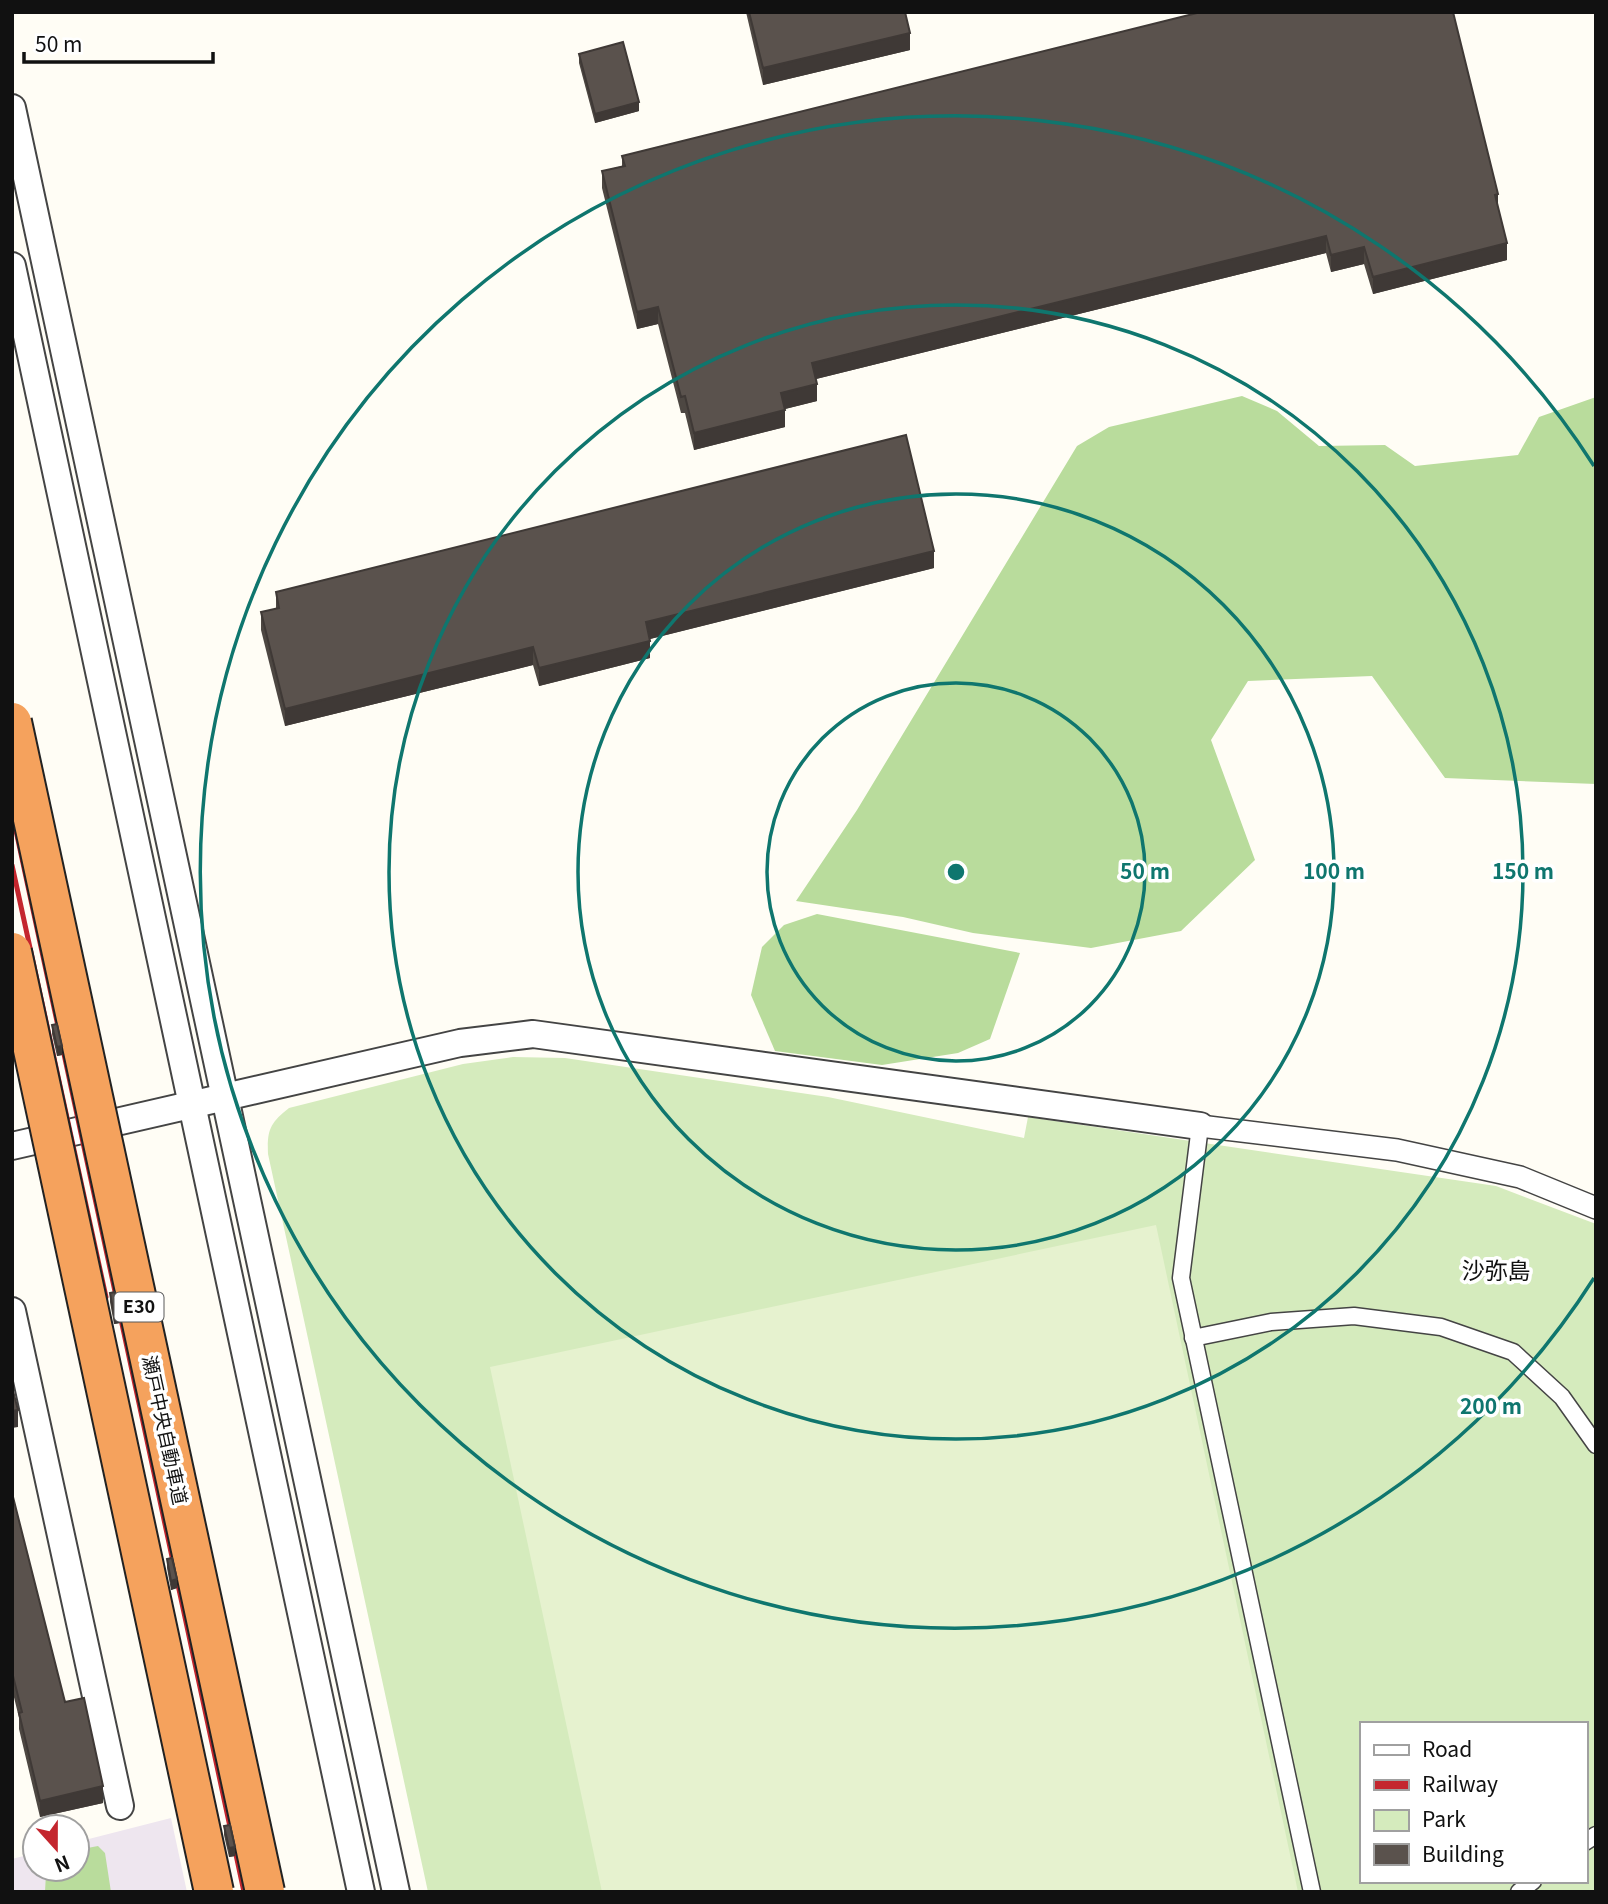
<svg xmlns="http://www.w3.org/2000/svg" width="1608" height="1904" font-family="Georgia,'Noto Sans JP',serif">
<style>
.industrial{fill:#eee6ef}
.green{fill:#d5ebbd;fill-rule:evenodd}
.forest{fill:#b9dc9c}
.pitch{fill:#e6f2cf}
.lines{fill:none;stroke-linecap:round;stroke-linejoin:round}
.pedestrian-casing{stroke:#444;stroke-width:19}
.minor-casing{stroke:#444;stroke-width:24}
.tertiary-casing{stroke:#444;stroke-width:30}
.pedestrian{stroke:#fff;stroke-width:16}
.minor{stroke:#fff;stroke-width:21}
.tertiary{stroke:#fff;stroke-width:26}
.rail{stroke:#c4262e;stroke-width:5}
.motorway-bridge-casing{stroke:#222;stroke-width:42;stroke-linecap:butt}
.motorway-bridge{stroke:#f5a25d;stroke-width:38}
.wall{fill:#4d4742}
.shaded-wall{fill:#3f3936}
.building{fill:#5a524d;stroke:#3f3936;stroke-width:2}
.ring{fill:none;stroke:#0f766e;stroke-width:3.5}
.labels{text-anchor:middle;stroke-width:7;stroke-linejoin:round;paint-order:stroke}
.shield{fill:#fff;stroke:#585858;stroke-width:2}
.shield-label{font-size:18px;font-weight:bold;fill:#111}
.street-label{font-size:19px;fill:#111;stroke:#fff}
.quarter-label{font-size:23px;fill:#111;stroke:#fff}
.centre{fill:#0f766e;stroke:#fff;stroke-width:3.5}
.ring-label{font-size:21px;text-anchor:middle;font-weight:bold;fill:#0f766e;stroke:#fff;stroke-width:7;stroke-linejoin:round;paint-order:stroke}
</style>
<rect width="100%" height="100%" fill="#fffdf5"/>
<path class="industrial" d="M 171,1818 L 187,1892 L 12,1892 L 12,1859 L 35,1853 L 35,1869 L 77,1869 L 77,1842 Z"/>
<path class="green" d="M 513,1057 L 565,1058 L 828,1097 L 1024,1138 L 1028,1117 L 1496,1186 L 1596,1224 L 1596,1892 L 428,1892 L 268,1154 C 267,1130 270,1123 289,1108 L 463,1064 ZM 1361,1724 L 1585,1724 L 1585,1881 L 1361,1881 Z"/>
<g class="forest">
<path d="M 1242,396 L 1277,411 L 1319,446 L 1385,445 L 1415,466 L 1518,455 L 1539,417 L 1596,397 L 1596,784 L 1445,778 L 1372,676 L 1248,681 L 1211,740 L 1255,860 L 1181,931 L 1091,948 L 973,933 L 903,917 L 796,901 L 857,810 L 1077,446 L 1109,427 Z"/>
<path d="M 817,914 L 1020,953 L 990,1039 L 958,1053 L 882,1065 L 775,1051 L 751,995 L 762,947 L 784,925 Z"/>
<path d="M 98,1846 L 105,1853 L 111,1892 L 45,1892 L 46,1873 L 48,1869 L 77,1869 L 77,1850 Z"/>
</g>
<path class="pitch" d="M 1156,1225 L 1298,1892 L 602,1892 L 490,1367 Z"/>
<g class="lines">
<defs>
<g id="pedestrian">
<path d="M 1200,1126 L 1181,1278 L 1312,1892"/>
<path d="M 1193,1338 L 1271,1322 L 1354,1316 L 1441,1327 L 1513,1352 L 1562,1397 L 1596,1445"/>
<path d="M 1585,1842 L 1596,1835"/>
<path d="M 1519,1892 L 1533,1881"/>
</g>
<path id="minor" d="M 1200,1126 L 1397,1150 L 1520,1177 L 1596,1208"/>
<g id="tertiary">
<path d="M 12,108 L 396,1892"/>
<path d="M 12,266 L 361,1892"/>
<path d="M 12,1146 L 460,1043 L 533,1034 L 1200,1126"/>
<path d="M 12,1311 L 120,1806"/>
</g>
</defs>
<use href="#pedestrian" class="pedestrian-casing"/>
<use href="#minor" class="minor-casing"/>
<use href="#tertiary" class="tertiary-casing"/>
<use href="#pedestrian" class="pedestrian"/>
<use href="#minor" class="minor"/>
<use href="#tertiary" class="tertiary"/>
<g class="rail">
<path d="M 12,812 L 244,1892"/>
<path d="M 12,865 L 106,1297"/>
</g>
<defs>
<g id="motorway-bridge">
<path d="M 12,722 L 265,1892"/>
<path d="M 12,952 L 214,1892"/>
</g>
</defs>
<use href="#motorway-bridge" class="motorway-bridge-casing"/>
<use href="#motorway-bridge" class="motorway-bridge"/>
</g>
<g class="wall">
<path d="M 746,12 L 905,12 L 910,50 L 763,85 Z"/>
<path d="M 579,54 L 639,111 L 595,123 L 579,63 Z"/>
<path d="M 622,156 L 1498,208 L 1507,260 L 1373,294 L 1364,264 L 1331,272 L 1326,253 L 816,379 L 817,401 L 785,409 L 785,427 L 694,450 L 685,413 L 681,413 L 658,324 L 637,329 L 602,188 L 602,171 L 622,166 Z"/>
<path d="M 934,568 L 650,639 L 650,658 L 539,686 L 533,665 L 285,726 L 261,630 L 261,612 L 276,609 L 276,592 Z"/>
<path d="M 52,1025 L 62,1055 L 57,1056 L 52,1034 Z"/>
<path d="M 110,1293 L 120,1323 L 114,1324 L 110,1302 Z"/>
<path d="M 12,1493 L 65,1702 L 103,1803 L 40,1817 L 19,1729 L 19,1718 L 12,1689 Z"/>
<path d="M 167,1559 L 177,1588 L 171,1590 L 167,1568 Z"/>
<path d="M 224,1826 L 235,1856 L 229,1857 L 224,1835 Z"/>
</g>
<g class="shaded-wall">
<path d="M 910,33 L 910,50 L 763,85 L 763,68 Z"/>
<path d="M 639,102 L 639,111 L 595,123 L 595,114 Z"/>
<path d="M 1498,194 L 1498,211 L 1495,195 Z"/>
<path d="M 1326,236 L 1326,253 L 812,380 L 812,363 Z"/>
<path d="M 1507,243 L 1507,260 L 1373,294 L 1373,277 Z"/>
<path d="M 1364,247 L 1364,264 L 1331,272 L 1331,255 Z"/>
<path d="M 658,307 L 658,324 L 637,329 L 637,312 Z"/>
<path d="M 817,384 L 817,401 L 781,410 L 781,393 Z"/>
<path d="M 785,410 L 785,427 L 694,450 L 694,433 Z"/>
<path d="M 934,551 L 934,568 L 646,640 L 646,622 Z"/>
<path d="M 650,641 L 650,658 L 539,686 L 539,668 Z"/>
<path d="M 533,647 L 533,665 L 285,726 L 285,709 Z"/>
<path d="M 62,1046 L 62,1055 L 57,1056 L 57,1047 Z"/>
<path d="M 120,1314 L 120,1323 L 114,1324 L 114,1315 Z"/>
<path d="M 18,1410 L 18,1427 L 12,1428 L 12,1411 Z"/>
<path d="M 177,1579 L 177,1588 L 171,1590 L 171,1581 Z"/>
<path d="M 103,1786 L 103,1803 L 40,1817 L 40,1801 Z"/>
<path d="M 235,1847 L 235,1856 L 229,1857 L 229,1848 Z"/>
</g>
<g class="building">
<path d="M 749,12 L 905,12 L 910,33 L 763,68 Z"/>
<path d="M 1201,12 L 1453,12 L 1498,194 L 1495,195 L 1507,243 L 1373,277 L 1364,247 L 1331,255 L 1326,236 L 812,363 L 817,384 L 781,393 L 785,410 L 694,433 L 685,396 L 681,397 L 658,307 L 637,312 L 602,171 L 625,166 L 622,156 Z"/>
<path d="M 623,42 L 639,102 L 595,114 L 579,54 Z"/>
<path d="M 906,435 L 934,551 L 646,622 L 650,641 L 539,668 L 533,647 L 285,709 L 261,612 L 279,608 L 276,592 Z"/>
<path d="M 57,1024 L 62,1046 L 57,1047 L 52,1025 Z"/>
<path d="M 115,1292 L 120,1314 L 114,1315 L 110,1293 Z"/>
<path d="M 12,1387 L 18,1410 L 12,1411 Z"/>
<path d="M 12,1493 L 65,1702 L 84,1698 L 103,1786 L 40,1801 L 19,1713 L 22,1712 L 12,1672 Z"/>
<path d="M 172,1558 L 177,1579 L 171,1581 L 167,1559 Z"/>
<path d="M 230,1825 L 235,1847 L 229,1848 L 224,1826 Z"/>
</g>
<g class="ring">
<circle cx="956" cy="872" r="189"/>
<circle cx="956" cy="872" r="378"/>
<circle cx="956" cy="872" r="567"/>
<path d="M1594 1278A756 756 0 1 1 1594 466"/>
</g>
<g class="labels">
<rect class="shield" x="114.5" y="1292.5" width="49" height="29" rx="5"/>
<g class="shield-label">
<text x="139" y="1313">E30</text>
</g>
<g class="street-label">
<text transform="translate(165 1430) rotate(78)" y="7">瀬戸中央自動車道</text>
</g>
<g class="quarter-label">
<text x="1496" y="1279">沙弥島</text>
</g>
</g>
<circle cx="956" cy="872" r="10" class="centre"/>
<g class="ring-label">
<text x="1145" y="879">50 m</text>
<text x="1334" y="879">100 m</text>
<text x="1523" y="879">150 m</text>
<text x="1491" y="1414">200 m</text>
</g>
<rect width="1608" height="1904" fill="none" stroke="#111111" stroke-width="28"/>
<rect x="1360" y="1722" width="228" height="161" fill="#ffffff" stroke="#a0a0a0" stroke-width="2"/>
<rect x="1374" y="1745" width="35" height="10" fill="#ffffff" stroke="#a0a0a0" stroke-width="2"/>
<text x="1422" y="1757" font-size="21" fill="#111111">Road</text>
<rect x="1374" y="1780" width="35" height="10" fill="#c4262e" stroke="#a0a0a0" stroke-width="2"/>
<text x="1422" y="1792" font-size="21" fill="#111111">Railway</text>
<rect x="1374" y="1810" width="35" height="21" fill="#d5ebbd" stroke="#a0a0a0" stroke-width="2"/>
<text x="1422" y="1827" font-size="21" fill="#111111">Park</text>
<rect x="1374" y="1844" width="35" height="21" fill="#5a524d" stroke="#a0a0a0" stroke-width="2"/>
<text x="1422" y="1862" font-size="21" fill="#111111">Building</text>
<g transform="translate(56 1848) rotate(159)"><circle r="33" fill="#ffffff" stroke="#a0a0a0" stroke-width="2"/>
<path d="M0-5L12 26L0 18L-12 26Z" fill="#c4262e"/>
<text y="-10" font-size="19" font-weight="bold" text-anchor="middle" fill="#111111">N</text>
</g>
<path d="M24 52v10h189v-10" fill="none" stroke="#111111" stroke-width="3.5"/>
<text x="35" y="52" font-size="21" fill="#111111" stroke="#ffffff" stroke-width="5" paint-order="stroke">50 m</text>
</svg>
